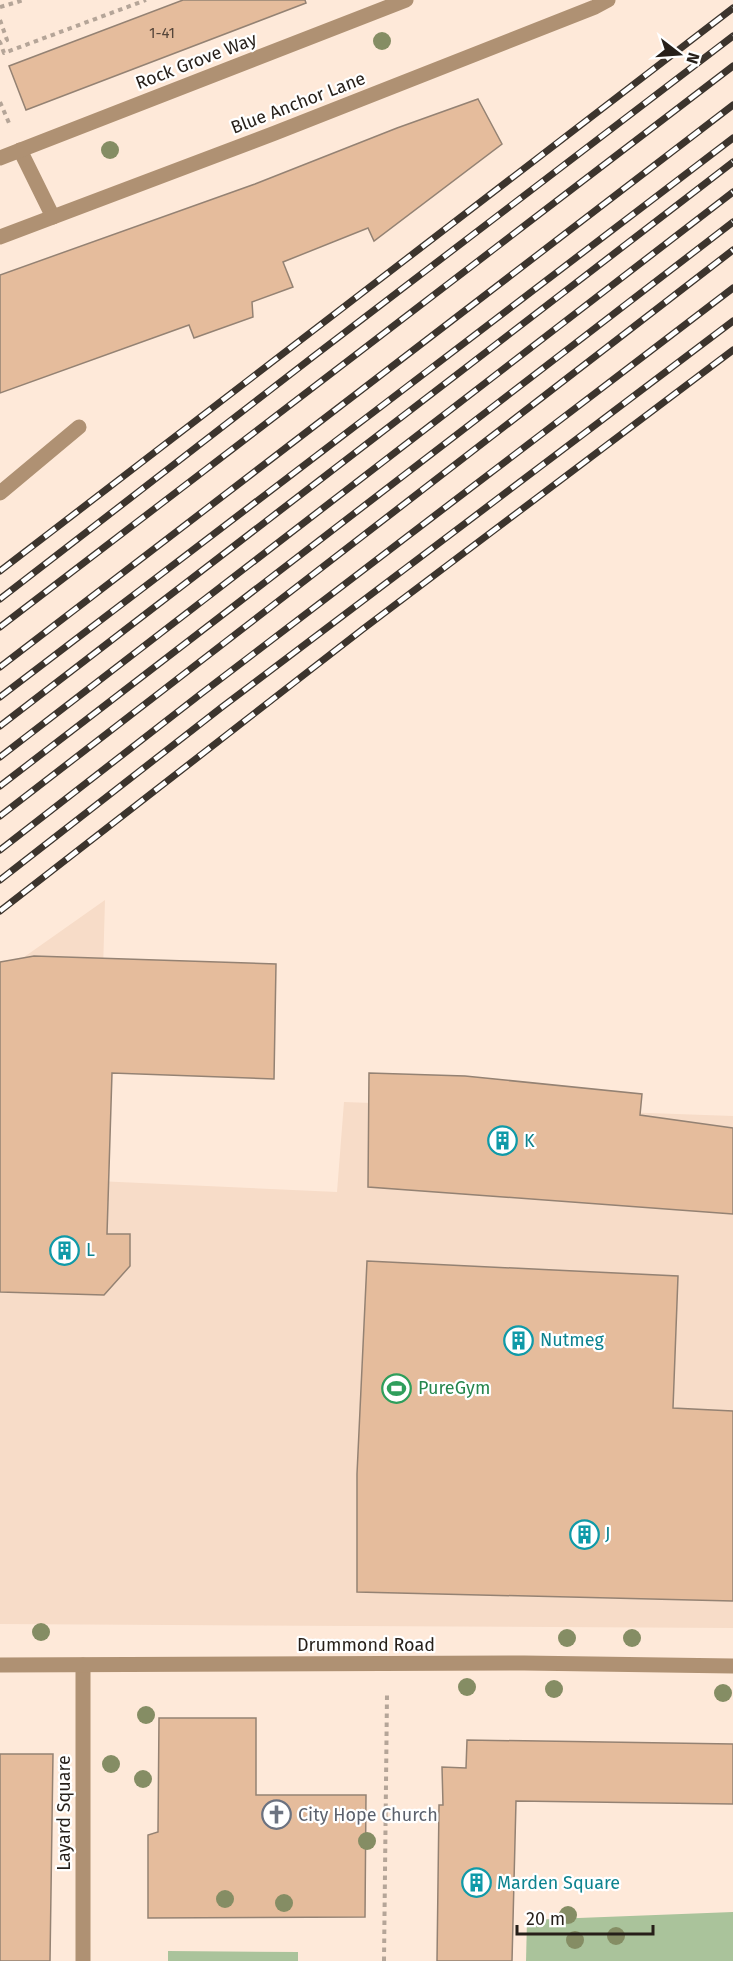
<svg xmlns="http://www.w3.org/2000/svg" width="733" height="1961" font-family="'Fira Sans',sans-serif">
<style>
.built{fill:#f7dcc8}
.green{fill:#aac39b}
.building{fill:#e5bc9c;stroke:#948273;stroke-width:1.5}
.lines{fill:none;stroke-linecap:round;stroke-linejoin:round}
.path{stroke:#b5a598;stroke-width:4;stroke-dasharray:4.5 4.5;stroke-linecap:butt}
.lane{stroke:#af9173;stroke-width:15}
.street{stroke:#af9173;stroke-width:15}
.rail-casing{stroke:#3c342d;stroke-width:7}
.rail{stroke:#fff;stroke-width:4.5;stroke-dasharray:14;stroke-linecap:butt}
.tree{fill:#858d64}
.labels{text-anchor:middle;stroke-width:4.5;stroke-linejoin:round;paint-order:stroke}
.number-label{font-size:15px;fill:#56463a}
.street-label{font-size:18px;fill:#261f19;stroke:#fff}
.culture-label{font-size:18px;fill:#0d838f;stroke:#fff;text-anchor:start}
.leisure-label{font-size:18px;fill:#27864d;stroke:#fff;text-anchor:start}
.worship-label{font-size:18px;fill:#5b616d;stroke:#fff;text-anchor:start}
</style>
<rect width="100%" height="100%" fill="#fee9d9"/>
<path class="built" d="M 105,900 L 97,1181 L 337,1192 L 344,1102 L 733,1116 L 733,1628 L 0,1624 L 0,974 Z"/>
<g class="green">
<path d="M 733,1912 L 733,1961 L 526,1961 L 527,1920 Z"/>
<path d="M 168,1951 L 298,1952 L 298,1961 L 168,1961 Z"/>
</g>
<g class="building">
<path d="M 183,0 L 305,0 L 306,3 L 26,110 L 9,66 Z"/>
<path d="M 478,99 L 502,144 L 374,241 L 368,228 L 283,262 L 293,287 L 252,302 L 253,317 L 194,338 L 189,325 L 0,393 L 0,275 L 255,184 L 397,128 Z"/>
<path d="M 34,956 L 276,964 L 274,1079 L 112,1073 L 107,1234 L 130,1234 L 130,1266 L 104,1295 L 0,1292 L 0,962 Z"/>
<path d="M 369,1073 L 465,1076 L 642,1094 L 640,1115 L 733,1128 L 733,1214 L 368,1187 Z"/>
<path d="M 367,1261 L 678,1276 L 673,1408 L 733,1411 L 733,1601 L 357,1592 L 357,1474 Z"/>
<path d="M 159,1718 L 256,1718 L 256,1795 L 366,1795 L 365,1917 L 148,1918 L 148,1835 L 158,1832 Z"/>
<path d="M 467,1740 L 733,1744 L 733,1804 L 516,1801 L 512,1961 L 437,1961 L 439,1805 L 443,1805 L 442,1767 L 466,1768 Z"/>
<path d="M 0,1754 L 53,1754 L 50,1961 L 0,1961 Z"/>
</g>
<g class="lines">
<g class="path">
<path d="M 0,7 L 24,0"/>
<path d="M 0,20 L 7,40 L 0,42 L 4,53 L 146,0"/>
<path d="M 0,102 L 9,123"/>
<path d="M 384,1961 L 387,1695"/>
</g>
<g class="lane">
<path d="M 20,150 L 53,217"/>
<path d="M 0,158 L 406,0"/>
<path d="M 0,493 L 79,427"/>
<path d="M 83,1961 L 83,1665"/>
</g>
<g class="street">
<path d="M 0,237 L 275,133 L 595,7 L 608,0"/>
<path d="M 0,1665 L 524,1663 L 733,1666"/>
</g>
<defs>
<g id="rail">
<path d="M 0,571 L 733,8"/>
<path d="M 0,599 L 314,356 L 733,36"/>
<path d="M 0,627 L 733,66"/>
<path d="M 0,667 L 733,105"/>
<path d="M 0,697 L 733,138"/>
<path d="M 0,726 L 733,162"/>
<path d="M 0,757 L 733,192"/>
<path d="M 0,786 L 733,222"/>
<path d="M 0,816 L 733,250"/>
<path d="M 0,850 L 202,693 L 733,288"/>
<path d="M 0,880 L 222,707 L 733,321"/>
<path d="M 0,911 L 363,629 L 733,350"/>
</g>
</defs>
<use href="#rail" class="rail-casing"/>
<use href="#rail" class="rail"/>
</g>
<g class="tree">
<circle cx="382" cy="41" r="9"/>
<circle cx="110" cy="150" r="9"/>
<circle cx="41" cy="1632" r="9"/>
<circle cx="567" cy="1638" r="9"/>
<circle cx="632" cy="1638" r="9"/>
<circle cx="467" cy="1687" r="9"/>
<circle cx="554" cy="1689" r="9"/>
<circle cx="723" cy="1693" r="9"/>
<circle cx="146" cy="1715" r="9"/>
<circle cx="111" cy="1764" r="9"/>
<circle cx="143" cy="1779" r="9"/>
<circle cx="367" cy="1841" r="9"/>
<circle cx="225" cy="1899" r="9"/>
<circle cx="284" cy="1903" r="9"/>
<circle cx="568" cy="1915" r="9"/>
<circle cx="616" cy="1936" r="9"/>
<circle cx="575" cy="1940" r="9"/>
</g>
<defs>
<symbol id="building-ring" viewBox="-11 -11 22 22"><circle r="9.5" fill="#fff" stroke="#0f9aa8" stroke-width="1.5"/><path d="M-4-6H4V6H1V3H-1V6H-4ZM-2.5-4.3h1.7v1.8h-1.7ZM.8-4.3h1.7v1.8H.8ZM-2.5-1h1.7V.8h-1.7ZM.8-1h1.7V.8H.8Z" fill="#0f9aa8"/></symbol>
<symbol id="stadium-ring" viewBox="-11 -11 22 22"><circle r="9.5" fill="#fff" stroke="#2e9e5b" stroke-width="1.5"/><path d="M0-5a6.5 5 0 1 0 0 10a6.5 5 0 1 0 0-10ZM-3.5-1.8h7v3.6h-7Z" fill="#2e9e5b"/></symbol>
<symbol id="church-ring" viewBox="-11 -11 22 22"><circle r="9.5" fill="#fff" stroke="#6b7280" stroke-width="1.5"/><path d="M-1.2-6h2.4v3.5h3.3v2.4h-3.3V6h-2.4V-.1h-3.3v-2.4h3.3Z" fill="#6b7280"/></symbol>
</defs>
<g fill-rule="evenodd">
<use href="#building-ring" x="486" y="1124" width="33" height="33"/>
<use href="#building-ring" x="48" y="1234" width="33" height="33"/>
<use href="#building-ring" x="502" y="1324" width="33" height="33"/>
<use href="#stadium-ring" x="380" y="1372" width="33" height="33"/>
<use href="#building-ring" x="568" y="1518" width="33" height="33"/>
<use href="#church-ring" x="260" y="1798" width="33" height="33"/>
<use href="#building-ring" x="460" y="1866" width="33" height="33"/>
</g>
<g class="labels">
<g class="number-label">
<text x="162" y="38">1-41</text>
</g>
<g class="street-label">
<text transform="translate(196 61) rotate(-21)" y="6">Rock Grove Way</text>
<text transform="translate(298 103) rotate(-21)" y="6">Blue Anchor Lane</text>
<text x="366" y="1651">Drummond Road</text>
<text transform="translate(64 1813) rotate(-90)" y="6">Layard Square</text>
</g>
<g class="culture-label">
<text x="524" y="1147">K</text>
<text x="86" y="1256">L</text>
<text x="540" y="1346">Nutmeg</text>
<text x="605" y="1540">J</text>
<text x="497" y="1889">Marden Square</text>
</g>
<g class="leisure-label">
<text x="418" y="1394">PureGym</text>
</g>
<g class="worship-label">
<text x="298" y="1821">City Hope Church</text>
</g>
</g>
<g transform="translate(679 54) rotate(107)" stroke="#ffffff" stroke-width="4.5" paint-order="stroke">
<path d="M0-4.5L10 22L0 15L-10 22Z" fill="#261f19"/>
<text y="-9" font-size="16" font-weight="bold" text-anchor="middle" fill="#261f19">N</text>
</g>
<path d="M517 1925v9h136v-9" fill="none" stroke="#261f19" stroke-width="3"/>
<text x="526" y="1925" font-size="18" fill="#261f19" stroke="#ffffff" stroke-width="4.5" paint-order="stroke">20 m</text>
</svg>
